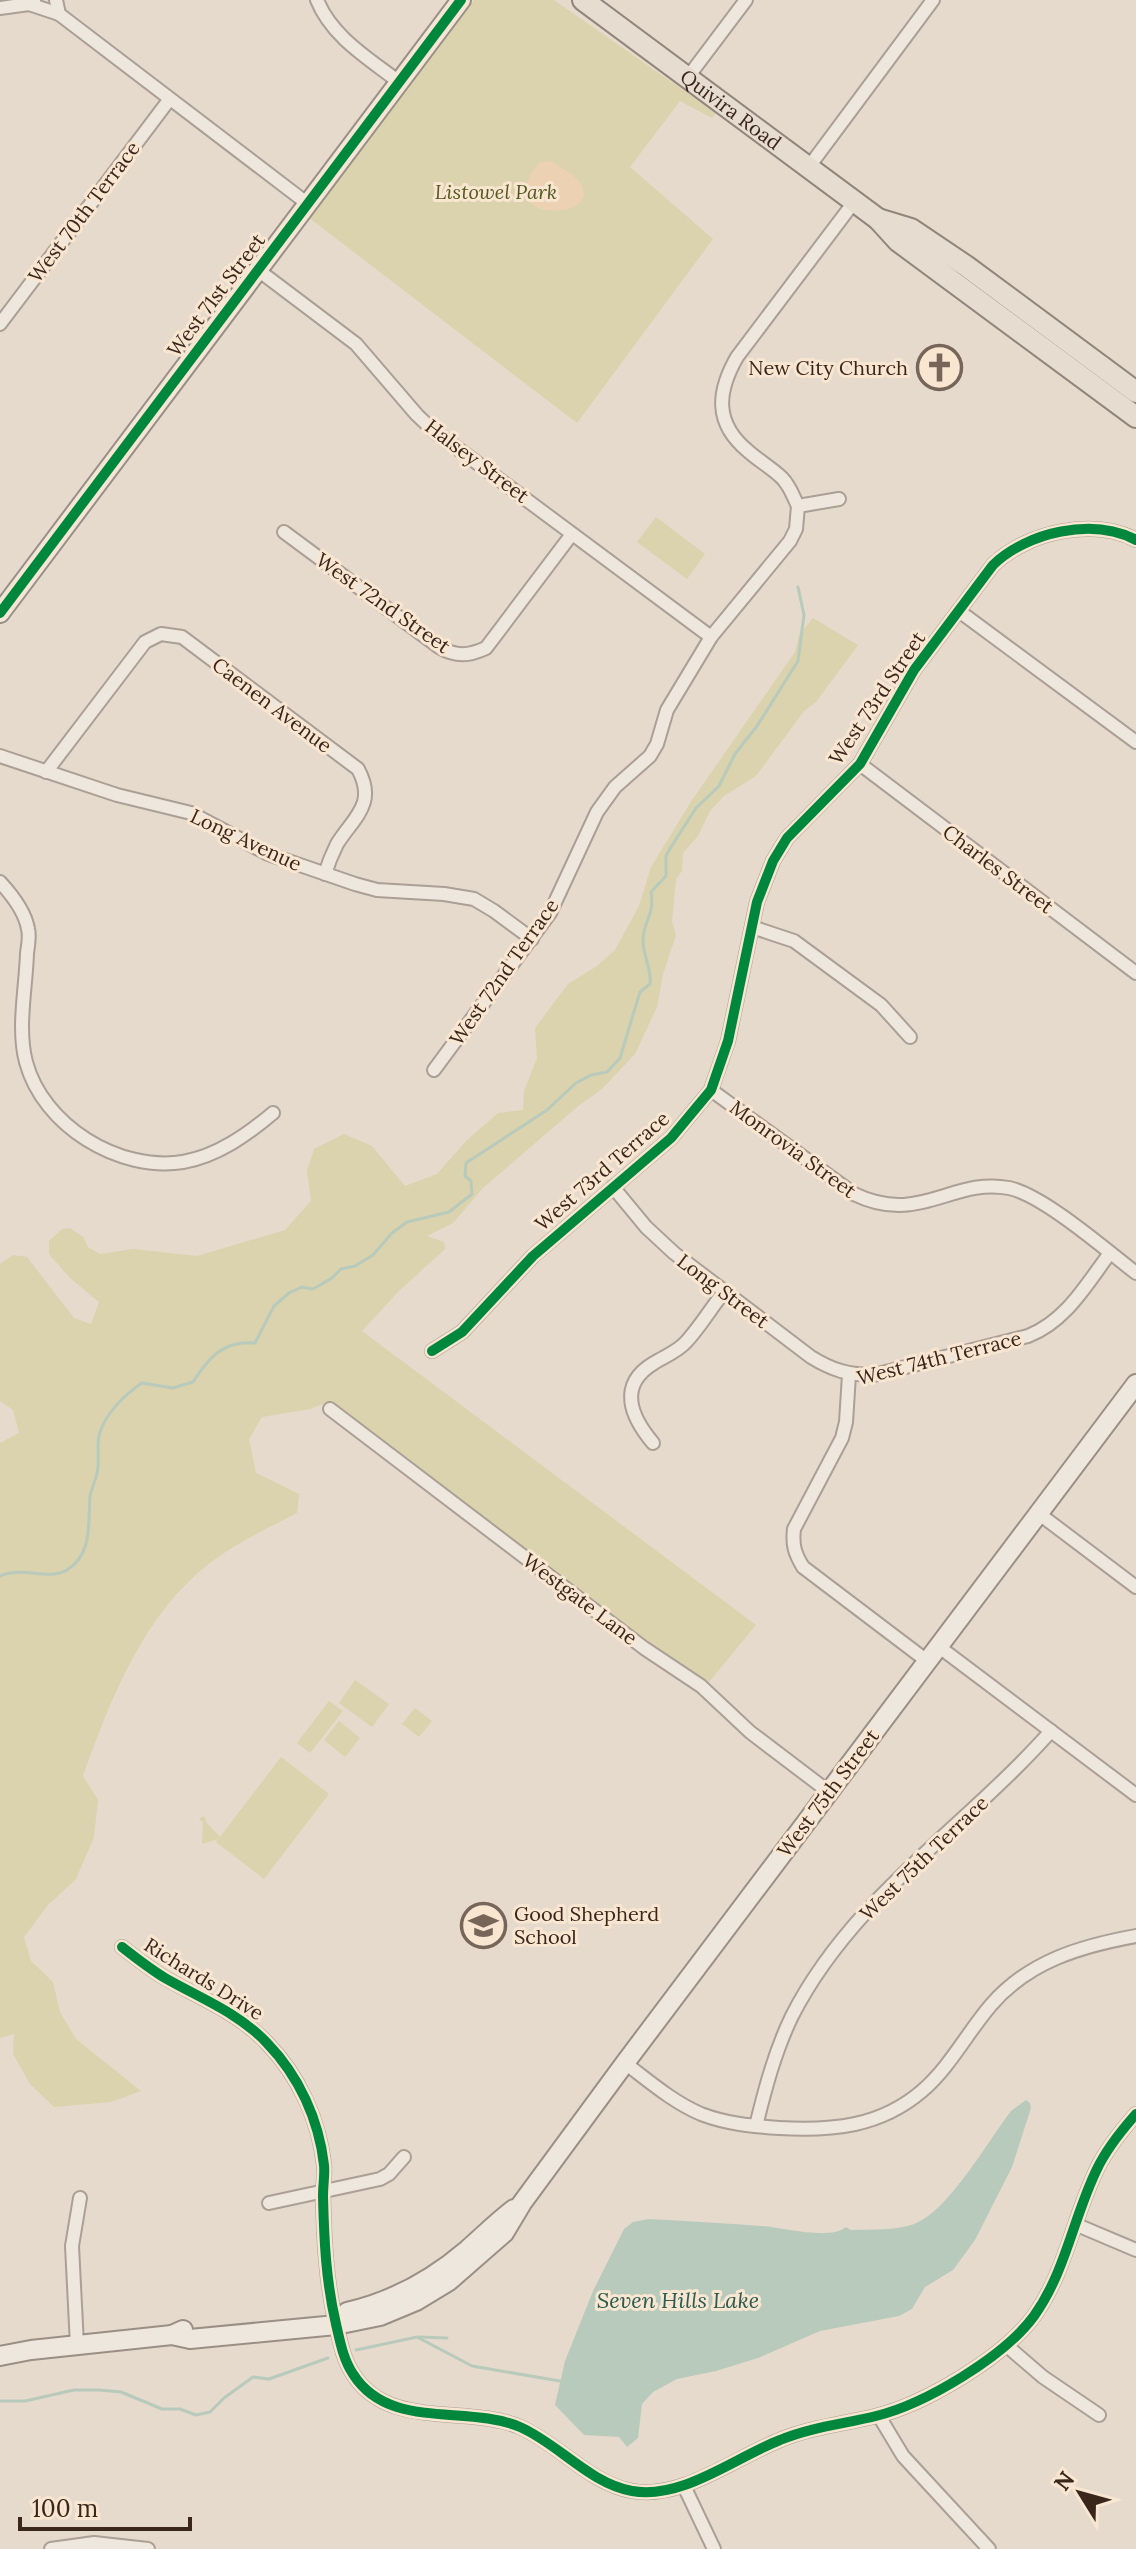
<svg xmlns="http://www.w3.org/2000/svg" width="1136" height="2549" font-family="Lora,serif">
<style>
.green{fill:#dad3ad}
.sand{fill:#ecd2b2}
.water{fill:#b8cabc}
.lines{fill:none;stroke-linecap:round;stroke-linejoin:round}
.stream{stroke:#b8cabc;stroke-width:3}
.street-casing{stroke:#ab9f96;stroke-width:16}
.secondary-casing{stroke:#9b8f85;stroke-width:22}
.primary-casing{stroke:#91857c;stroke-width:24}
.street{stroke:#eee7de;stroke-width:12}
.secondary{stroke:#eee7de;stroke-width:18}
.primary{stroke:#e6dccf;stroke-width:20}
.cycleway-casing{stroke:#f8e6d1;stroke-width:15}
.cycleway{stroke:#00873e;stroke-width:10}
.labels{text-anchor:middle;stroke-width:6;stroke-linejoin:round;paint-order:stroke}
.street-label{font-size:20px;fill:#3b261c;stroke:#f8e6d1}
.park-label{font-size:20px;font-style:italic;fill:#545921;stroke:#f8e6d1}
.poi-label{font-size:20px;fill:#3b261c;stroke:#f8e6d1;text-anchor:end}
.water-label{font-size:22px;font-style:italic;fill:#2a5c51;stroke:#f8e6d1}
</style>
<rect width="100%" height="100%" fill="#e6dacc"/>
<g class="green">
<path d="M 474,0 L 554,0 L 716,113 L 712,118 L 680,101 L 630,167 L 713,239 L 577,423 L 308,217 Z"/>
<path d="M 656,517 L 705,554 L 687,579 L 637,542 Z"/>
<path d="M 813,618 L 858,645 L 816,702 L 804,711 L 756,776 L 724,796 L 710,811 L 698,836 L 683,853 L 682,871 L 676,879 L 672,921 L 676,935 L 663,974 L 657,1007 L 635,1054 L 602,1089 L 577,1107 L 483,1188 L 453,1223 L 427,1236 L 444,1242 L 445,1249 L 399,1291 L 362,1331 L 756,1625 L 709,1682 L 627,1627 L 330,1401 L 310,1409 L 262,1417 L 249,1439 L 256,1473 L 299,1494 L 297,1513 C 268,1528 238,1542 211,1562 C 144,1613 111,1698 83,1776 L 98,1800 L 94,1837 L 76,1879 L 48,1905 L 24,1937 L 31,1961 L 53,1982 L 60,2012 L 76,2039 L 141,2091 L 111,2102 L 54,2107 L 30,2084 L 13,2054 L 14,2034 L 0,2038 L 0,1443 L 19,1433 L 13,1410 L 0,1401 L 0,1264 L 13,1255 L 27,1257 L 74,1318 L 91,1324 L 99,1302 L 70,1278 L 49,1254 L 49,1241 L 62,1229 L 70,1228 L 83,1237 L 88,1247 L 100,1254 L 133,1249 L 197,1256 L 285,1230 L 311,1201 L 307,1171 L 314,1149 L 344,1134 L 372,1146 L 405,1186 L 437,1174 L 467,1140 L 498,1113 L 523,1110 L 524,1091 L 537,1058 L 535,1028 L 568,984 L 597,966 L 615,950 L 639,906 L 651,867 L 692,800 L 795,652 L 799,635 Z"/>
<path d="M 355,1680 L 389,1704 L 372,1727 L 339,1703 Z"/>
<path d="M 329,1701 L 343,1711 L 310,1753 L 297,1743 Z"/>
<path d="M 415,1708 L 432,1721 L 419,1737 L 402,1724 Z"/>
<path d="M 339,1721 L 360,1738 L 345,1757 L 324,1740 Z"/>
<path d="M 281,1757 L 329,1794 L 264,1879 L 216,1842 L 218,1839 L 202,1844 L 203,1823 L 199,1818 L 205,1816 L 206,1822 L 220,1837 Z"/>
</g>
<path class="sand" d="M 551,161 C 559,167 570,172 577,179 C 614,221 484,227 540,162 Z"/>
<path class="water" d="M 1026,2100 L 1030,2103 L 1031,2108 L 1012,2167 L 975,2240 L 953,2270 L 925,2287 L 912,2309 L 899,2316 L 820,2331 L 758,2358 L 716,2371 L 677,2379 L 653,2392 L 642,2404 L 638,2438 L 627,2447 L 619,2437 L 584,2435 L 555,2405 L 565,2361 L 593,2291 L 624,2229 L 633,2222 L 649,2219 C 686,2221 724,2223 761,2226 C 782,2227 829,2241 846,2227 L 851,2230 C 871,2229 895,2231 914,2224 C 948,2212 988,2141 1011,2111 Z"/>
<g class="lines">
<g class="stream">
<path d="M 0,1576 C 22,1566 49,1581 67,1570 C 93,1554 88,1522 90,1496 C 92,1486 98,1476 98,1466 C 99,1456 97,1446 99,1435 C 105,1414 124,1395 142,1383 L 173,1388 L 193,1382 C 210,1356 223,1341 255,1343 L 274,1306 L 289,1293 L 302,1287 L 313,1289 L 332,1278 L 341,1269 L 355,1266 L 373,1255 L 392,1233 L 407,1222 L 449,1212 L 472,1194 L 471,1181 L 465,1176 L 466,1163 L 547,1110 L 576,1083 L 591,1075 L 607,1072 L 620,1058 L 640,992 L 650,984 C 652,969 643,956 643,941 C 643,920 655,916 651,892 L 666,876 L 666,856 L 671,847 L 696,808 L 719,786 L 735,754 L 757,726 L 798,661 L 804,615 L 798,587"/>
<path d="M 419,2337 L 447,2338"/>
<path d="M 356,2350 L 417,2337 L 472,2366 L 560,2381"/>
<path d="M 0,2401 L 25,2401 L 74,2390 L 99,2390 L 121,2392 L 162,2409 L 180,2409 L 196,2415 L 210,2412 L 224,2398 L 253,2377 L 269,2379 L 328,2358"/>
</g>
<defs>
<g id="street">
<path d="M 56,0 L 59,14 L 308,204"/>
<path d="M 317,0 C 332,37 368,58 399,82"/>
<path d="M 29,4 L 59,14"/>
<path d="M 0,8 L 29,4 L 34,0"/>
<path d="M 688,77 L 746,0"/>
<path d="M 808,168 L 933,0"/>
<path d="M 258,270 L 356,344 L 417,415 L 434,431 L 711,637"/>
<path d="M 0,324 L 169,100"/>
<path d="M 798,506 C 793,496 790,486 782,478 C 772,468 759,461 748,451 C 714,423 717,392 737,357 L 854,202"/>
<path d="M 284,532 L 439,647 C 456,657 469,656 486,648 L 572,534"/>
<path d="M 959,611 L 1136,742"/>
<path d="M 0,756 L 117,795 L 191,813 L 268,854 L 355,884 L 377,890 L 444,894 L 474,899 L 494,911 L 532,939"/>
<path d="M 860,764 L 1136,973"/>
<path d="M 46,772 L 145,642 L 161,634 L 182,637 L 358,769 C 377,804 354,817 337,844 C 332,854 328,864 325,874"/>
<path d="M 0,882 C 12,895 25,911 28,929 C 30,936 28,946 27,953 C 26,988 17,1028 26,1062 C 43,1126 119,1172 183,1162 C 217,1156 247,1135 273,1113"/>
<path d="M 752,927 L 794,941 L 881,1005 L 910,1037"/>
<path d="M 434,1070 L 550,913 L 597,812 L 615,787 L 650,756 L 657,744 L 667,710 L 711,637 L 790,541 L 796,529 L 798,506 L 839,499"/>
<path d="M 711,1090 L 854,1194 C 920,1226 952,1177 1009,1188 C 1043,1195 1106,1250 1136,1273"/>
<path d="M 613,1187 L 646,1227 L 674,1253 L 811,1357 C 832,1370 848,1375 874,1375 L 1028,1336 C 1066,1321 1086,1285 1110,1253"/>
<path d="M 432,1351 L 462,1332 L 533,1256 L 671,1138 L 711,1090 L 728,1041 L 757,902 L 773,861 L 787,838 L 860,764 L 914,670 L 993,565 C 1027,532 1093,517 1136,540"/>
<path d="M 849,1375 L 846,1422 L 842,1438 L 794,1529 C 792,1545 795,1554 803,1567 L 927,1661"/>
<path d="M 330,1409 L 644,1648 L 701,1686 L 750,1732 L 829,1792"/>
<path d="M 653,1443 C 631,1417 617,1385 654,1363 C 665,1356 677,1352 686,1342 C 700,1327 711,1308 724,1292"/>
<path d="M 1038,1513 L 1136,1587"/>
<path d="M 938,1646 L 1136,1795"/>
<path d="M 122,1947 C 136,1958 150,1969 165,1978 C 200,1998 239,2013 267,2043 C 299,2076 319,2120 324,2165 C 325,2175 323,2185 323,2196 C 324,2239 326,2282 336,2324 C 340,2341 343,2359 353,2374 C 389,2431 466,2404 520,2427 C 559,2444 589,2483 632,2491 C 682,2500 734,2458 780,2440 C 811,2427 844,2424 876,2416 C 925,2404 1004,2357 1034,2316 C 1066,2271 1073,2218 1097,2169 C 1107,2148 1121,2131 1136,2114"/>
<path d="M 625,2063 C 650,2082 673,2102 701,2114 C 727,2124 752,2126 779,2128 C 832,2131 880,2127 922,2091 C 950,2067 967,2033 991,2005 C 1029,1961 1081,1946 1136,1936"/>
<path d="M 756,2126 C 765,2089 775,2051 792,2016 C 852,1898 966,1827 1051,1731"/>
<path d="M 269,2203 L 380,2179 L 389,2174 L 404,2157"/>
<path d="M 1077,2225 L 1136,2250"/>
<path d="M 77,2345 L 72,2246 L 80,2198"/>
<path d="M 1007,2346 L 1043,2377 L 1099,2415"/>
<path d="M 879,2416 L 903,2456 L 989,2549"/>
<path d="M 684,2486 L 714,2549"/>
<path d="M 51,2549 L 94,2543 L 148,2549"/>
</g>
<g id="secondary">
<path d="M 0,613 L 461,0"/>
<path d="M 347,2312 C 391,2302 433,2279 467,2250 C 483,2236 497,2222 514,2209"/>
<path d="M 172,2335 L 190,2339 L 336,2325 L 380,2316 L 416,2301 L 449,2281 L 504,2233 L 522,2203 L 625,2063 L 1136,1384"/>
<path d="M 0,2356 L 31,2350 L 172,2335 L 183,2330"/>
</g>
<g id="primary">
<path id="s1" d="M 583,0 L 878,219 L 898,241 L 1136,417"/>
<path d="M 878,219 L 911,229 L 966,266 L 1136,392"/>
</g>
</defs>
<use href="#street" class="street-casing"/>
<use href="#secondary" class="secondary-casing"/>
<use href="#primary" class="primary-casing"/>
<use href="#street" class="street"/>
<use href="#secondary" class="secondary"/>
<use href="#primary" class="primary"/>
<defs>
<g id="cycleway">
<path d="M 0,613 L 461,0"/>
<path d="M 432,1351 L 462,1332 L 533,1256 L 671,1138 L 711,1090 L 728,1041 L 757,902 L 773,861 L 787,838 L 860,764 L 914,670 L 993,565 C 1027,532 1093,517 1136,540"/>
<path d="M 122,1947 C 136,1958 150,1969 165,1978 C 200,1998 239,2013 267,2043 C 299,2076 319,2120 324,2165 C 325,2175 323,2185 323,2196 C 324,2239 326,2282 336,2324 C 340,2341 343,2359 353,2374 C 389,2431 466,2404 520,2427 C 559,2444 589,2483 632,2491 C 682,2500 734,2458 780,2440 C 811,2427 844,2424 876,2416 C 925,2404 1004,2357 1034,2316 C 1066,2271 1073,2218 1097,2169 C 1107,2148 1121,2131 1136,2114"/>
</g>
</defs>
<use href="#cycleway" class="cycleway-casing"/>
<use href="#cycleway" class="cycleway"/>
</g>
<defs>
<symbol id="church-ring" viewBox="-11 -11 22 22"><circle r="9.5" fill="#f8e6d1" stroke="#77655a" stroke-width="1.5"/><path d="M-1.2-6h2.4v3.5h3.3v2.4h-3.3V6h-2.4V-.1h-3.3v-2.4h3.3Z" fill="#77655a"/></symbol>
<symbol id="school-ring" viewBox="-11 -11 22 22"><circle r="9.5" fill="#f8e6d1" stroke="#77655a" stroke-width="1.5"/><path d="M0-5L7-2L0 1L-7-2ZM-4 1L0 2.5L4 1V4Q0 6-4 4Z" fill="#77655a"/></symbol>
</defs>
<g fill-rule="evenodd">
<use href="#church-ring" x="914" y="342" width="51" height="51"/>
<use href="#school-ring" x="458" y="1900" width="51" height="51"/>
</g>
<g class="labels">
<g class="street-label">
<text dy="7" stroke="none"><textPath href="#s1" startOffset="184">Quivira Road</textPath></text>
<text transform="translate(84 212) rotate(-53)" y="7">West 70th Terrace</text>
<text transform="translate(216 295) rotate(-53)" y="7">West 71st Street</text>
<text transform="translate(477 461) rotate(37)" y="7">Halsey Street</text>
<text transform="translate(383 603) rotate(35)" y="7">West 72nd Street</text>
<text transform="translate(877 698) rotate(-56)" y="7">West 73rd Street</text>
<text transform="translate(272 705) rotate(37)" y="7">Caenen Avenue</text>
<text transform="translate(246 840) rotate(25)" y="7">Long Avenue</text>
<text transform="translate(998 869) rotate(37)" y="7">Charles Street</text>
<text transform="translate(504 972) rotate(-55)" y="7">West 72nd Terrace</text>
<text transform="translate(793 1149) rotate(36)" y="7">Monrovia Street</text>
<text transform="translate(602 1171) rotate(-41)" y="7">West 73rd Terrace</text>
<text transform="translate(723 1291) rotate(37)" y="7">Long Street</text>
<text transform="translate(939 1358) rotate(-14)" y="7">West 74th Terrace</text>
<text transform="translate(580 1599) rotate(37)" y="7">Westgate Lane</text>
<text transform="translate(828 1793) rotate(-53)" y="7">West 75th Street</text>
<text transform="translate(924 1858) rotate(-44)" y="7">West 75th Terrace</text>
<text transform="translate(204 1979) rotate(32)" y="7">Richards Drive</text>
</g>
<g class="park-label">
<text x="496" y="199">Listowel Park</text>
</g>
<g class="poi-label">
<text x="908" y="375">New City Church</text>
<text x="514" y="1921" text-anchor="start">Good Shepherd<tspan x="514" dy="23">School</tspan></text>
</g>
<g class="water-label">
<text x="678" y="2308">Seven Hills Lake</text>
</g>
</g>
<g transform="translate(1080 2493) rotate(307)" stroke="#f8e6d1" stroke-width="6" paint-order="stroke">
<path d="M0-6L14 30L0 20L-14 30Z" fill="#3b261c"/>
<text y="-12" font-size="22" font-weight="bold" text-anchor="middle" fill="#3b261c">N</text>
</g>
<path d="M20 2517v12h170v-12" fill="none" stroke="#3b261c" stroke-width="4"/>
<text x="32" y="2517" font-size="24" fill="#3b261c" stroke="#f8e6d1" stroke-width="6" paint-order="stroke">100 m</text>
</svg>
